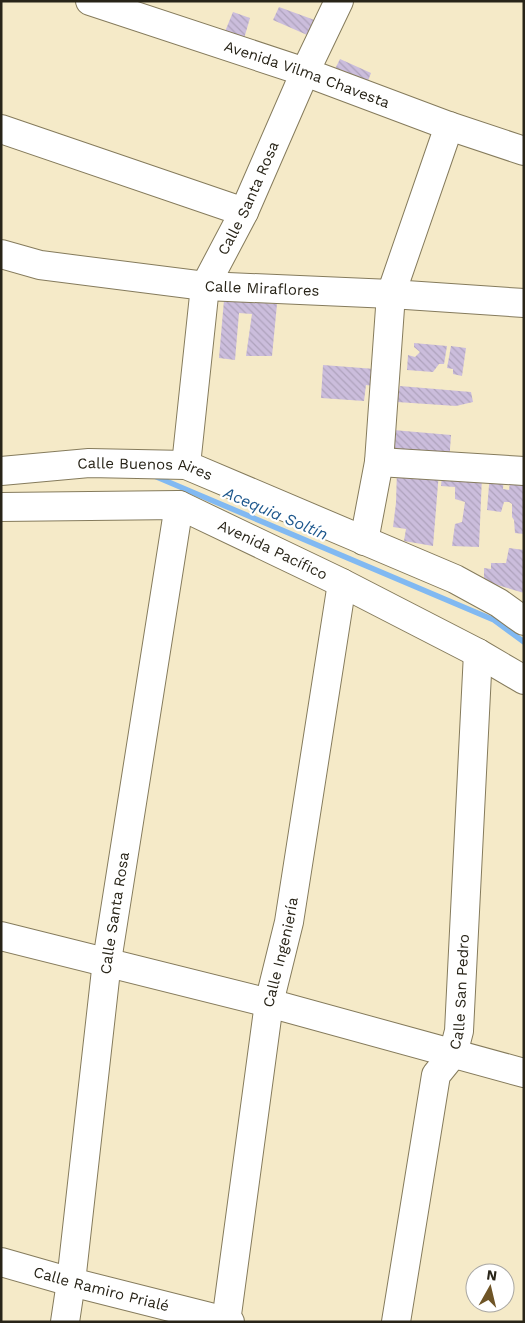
<svg xmlns="http://www.w3.org/2000/svg" width="525" height="1323" font-family="'Work Sans',sans-serif">
<style>
.lines{fill:none;stroke-linecap:round;stroke-linejoin:round}
.stream{stroke:#81b9f2;stroke-width:5.5}
.building{fill:url(#building-back-hatch)}
.minor-casing{stroke:#857b5c;stroke-width:30}
.minor{stroke:#fff;stroke-width:28}
.labels{text-anchor:middle;stroke-width:4.5;stroke-linejoin:round;paint-order:stroke}
.street-label{font-size:15px;fill:#282418;stroke:#fff}
.water-label{font-size:16px;font-style:italic;fill:#1e588d;stroke:#fff}
</style>
<defs>
<pattern id="building-back-hatch" width="6" height="6" patternUnits="userSpaceOnUse" patternTransform="scale(1.25)"><rect width="6" height="6" fill="#cbbddc"/><path d="M-1 5l2 2M0 0l6 6M5-1l2 2" fill="none" stroke="#aea2bc"/></pattern>
</defs>
<rect width="100%" height="100%" fill="#f5eac8"/>
<g class="lines">
<path class="stream" d="M 152,475 L 494,620 L 524,642"/>
</g>
<g class="building">
<path d="M 279,7 L 320,22 L 314,38 L 273,20 Z"/>
<path d="M 233,12 L 250,18 L 243,42 L 224,34 Z"/>
<path d="M 340,59 L 371,73 L 366,86 L 335,69 Z"/>
<path d="M 224,300 L 277,304 L 272,356 L 246,356 L 252,314 L 239,313 L 235,360 L 219,358 Z"/>
<path d="M 414,343 L 447,346 L 444,364 L 439,364 L 433,372 L 407,370 L 408,355 L 415,357 L 420,352 L 414,347 Z"/>
<path d="M 451,346 L 466,348 L 462,376 L 453,374 L 453,369 L 447,368 Z"/>
<path d="M 323,365 L 375,369 L 373,386 L 366,385 L 364,401 L 321,398 Z"/>
<path d="M 400,386 L 471,392 L 473,402 L 456,406 L 397,402 Z"/>
<path d="M 393,430 L 451,435 L 449,463 L 389,458 Z"/>
<path d="M 397,469 L 439,472 L 433,546 L 404,541 L 406,529 L 393,527 L 396,503 Z"/>
<path d="M 490,473 L 504,474 L 503,489 L 509,490 L 511,474 L 524,476 L 524,534 L 515,533 L 514,520 L 512,517 L 512,504 L 509,502 L 504,502 L 501,512 L 487,510 Z"/>
<path d="M 442,475 L 482,476 L 479,547 L 452,546 L 455,524 L 462,522 L 465,502 L 455,499 L 455,487 L 441,486 Z"/>
<path d="M 509,548 L 524,550 L 524,593 L 484,581 L 484,568 L 491,569 L 491,563 L 506,563 Z"/>
</g>
<g class="lines">
<defs>
<g id="minor">
<path id="s1" d="M 90,1 L 305,72 L 449,126 L 524,151"/>
<path d="M 1,129 L 244,212"/>
<path id="s2" d="M 1,254 L 40,265 L 205,286 L 391,294 L 524,303"/>
<path d="M 379,462 L 524,471"/>
<path id="s3" d="M 186,465 L 205,286 L 244,212 L 305,72 L 339,1"/>
<path id="s4" d="M 1,471 L 89,463 L 186,465 L 455,579 L 499,603 L 524,621"/>
<path id="s5" d="M 1,507 L 179,505 L 342,583 L 478,653 L 524,680"/>
<path d="M 364,541 L 379,462 L 391,294 L 449,126"/>
<path d="M 1,936 L 269,1003 L 524,1073"/>
<path id="s6" d="M 1,1262 L 71,1282 L 230,1322"/>
<path id="s7" d="M 65,1322 L 71,1282 L 107,961 L 179,505"/>
<path id="s8" d="M 226,1322 L 269,1003 L 289,922 L 342,583"/>
<path id="s9" d="M 396,1322 L 436,1075 L 453,1054 L 459,1031 L 478,653"/>
</g>
</defs>
<use href="#minor" class="minor-casing"/>
<use href="#minor" class="minor"/>
</g>
<g class="labels">
<g class="street-label">
<text dy="5" stroke="none"><textPath href="#s1" startOffset="229">Avenida Vilma Chavesta</textPath></text>
<text dy="5" stroke="none"><textPath href="#s3" startOffset="278">Calle Santa Rosa</textPath></text>
<text dy="5" stroke="none"><textPath href="#s2" startOffset="264">Calle Miraflores</textPath></text>
<text dy="5" stroke="none"><textPath href="#s4" startOffset="145">Calle Buenos Aires</textPath></text>
<text dy="5" stroke="none"><textPath href="#s5" startOffset="282">Avenida Pacífico</textPath></text>
<text dy="5" stroke="none"><textPath href="#s7" startOffset="412">Calle Santa Rosa</textPath></text>
<text dy="5" stroke="none"><textPath href="#s8" startOffset="374">Calle Ingeniería</textPath></text>
<text dy="5" stroke="none"><textPath href="#s9" startOffset="340">Calle San Pedro</textPath></text>
<text dy="5" stroke="none"><textPath href="#s6" startOffset="104">Calle Ramiro Prialé</textPath></text>
</g>
<g class="water-label">
<text transform="translate(276 513) rotate(23)" y="6">Acequia Soltín</text>
</g>
</g>
<rect width="525" height="1323" fill="none" stroke="#282418" stroke-width="5"/>
<g transform="translate(490 1288) rotate(8)"><circle r="24" fill="#ffffff" stroke="#a9a7a3"/>
<path d="M0-4L9 19L0 12L-9 19Z" fill="#6e5426"/>
<text y="-8" font-size="14" font-weight="bold" text-anchor="middle" fill="#282418">N</text>
</g>
</svg>
